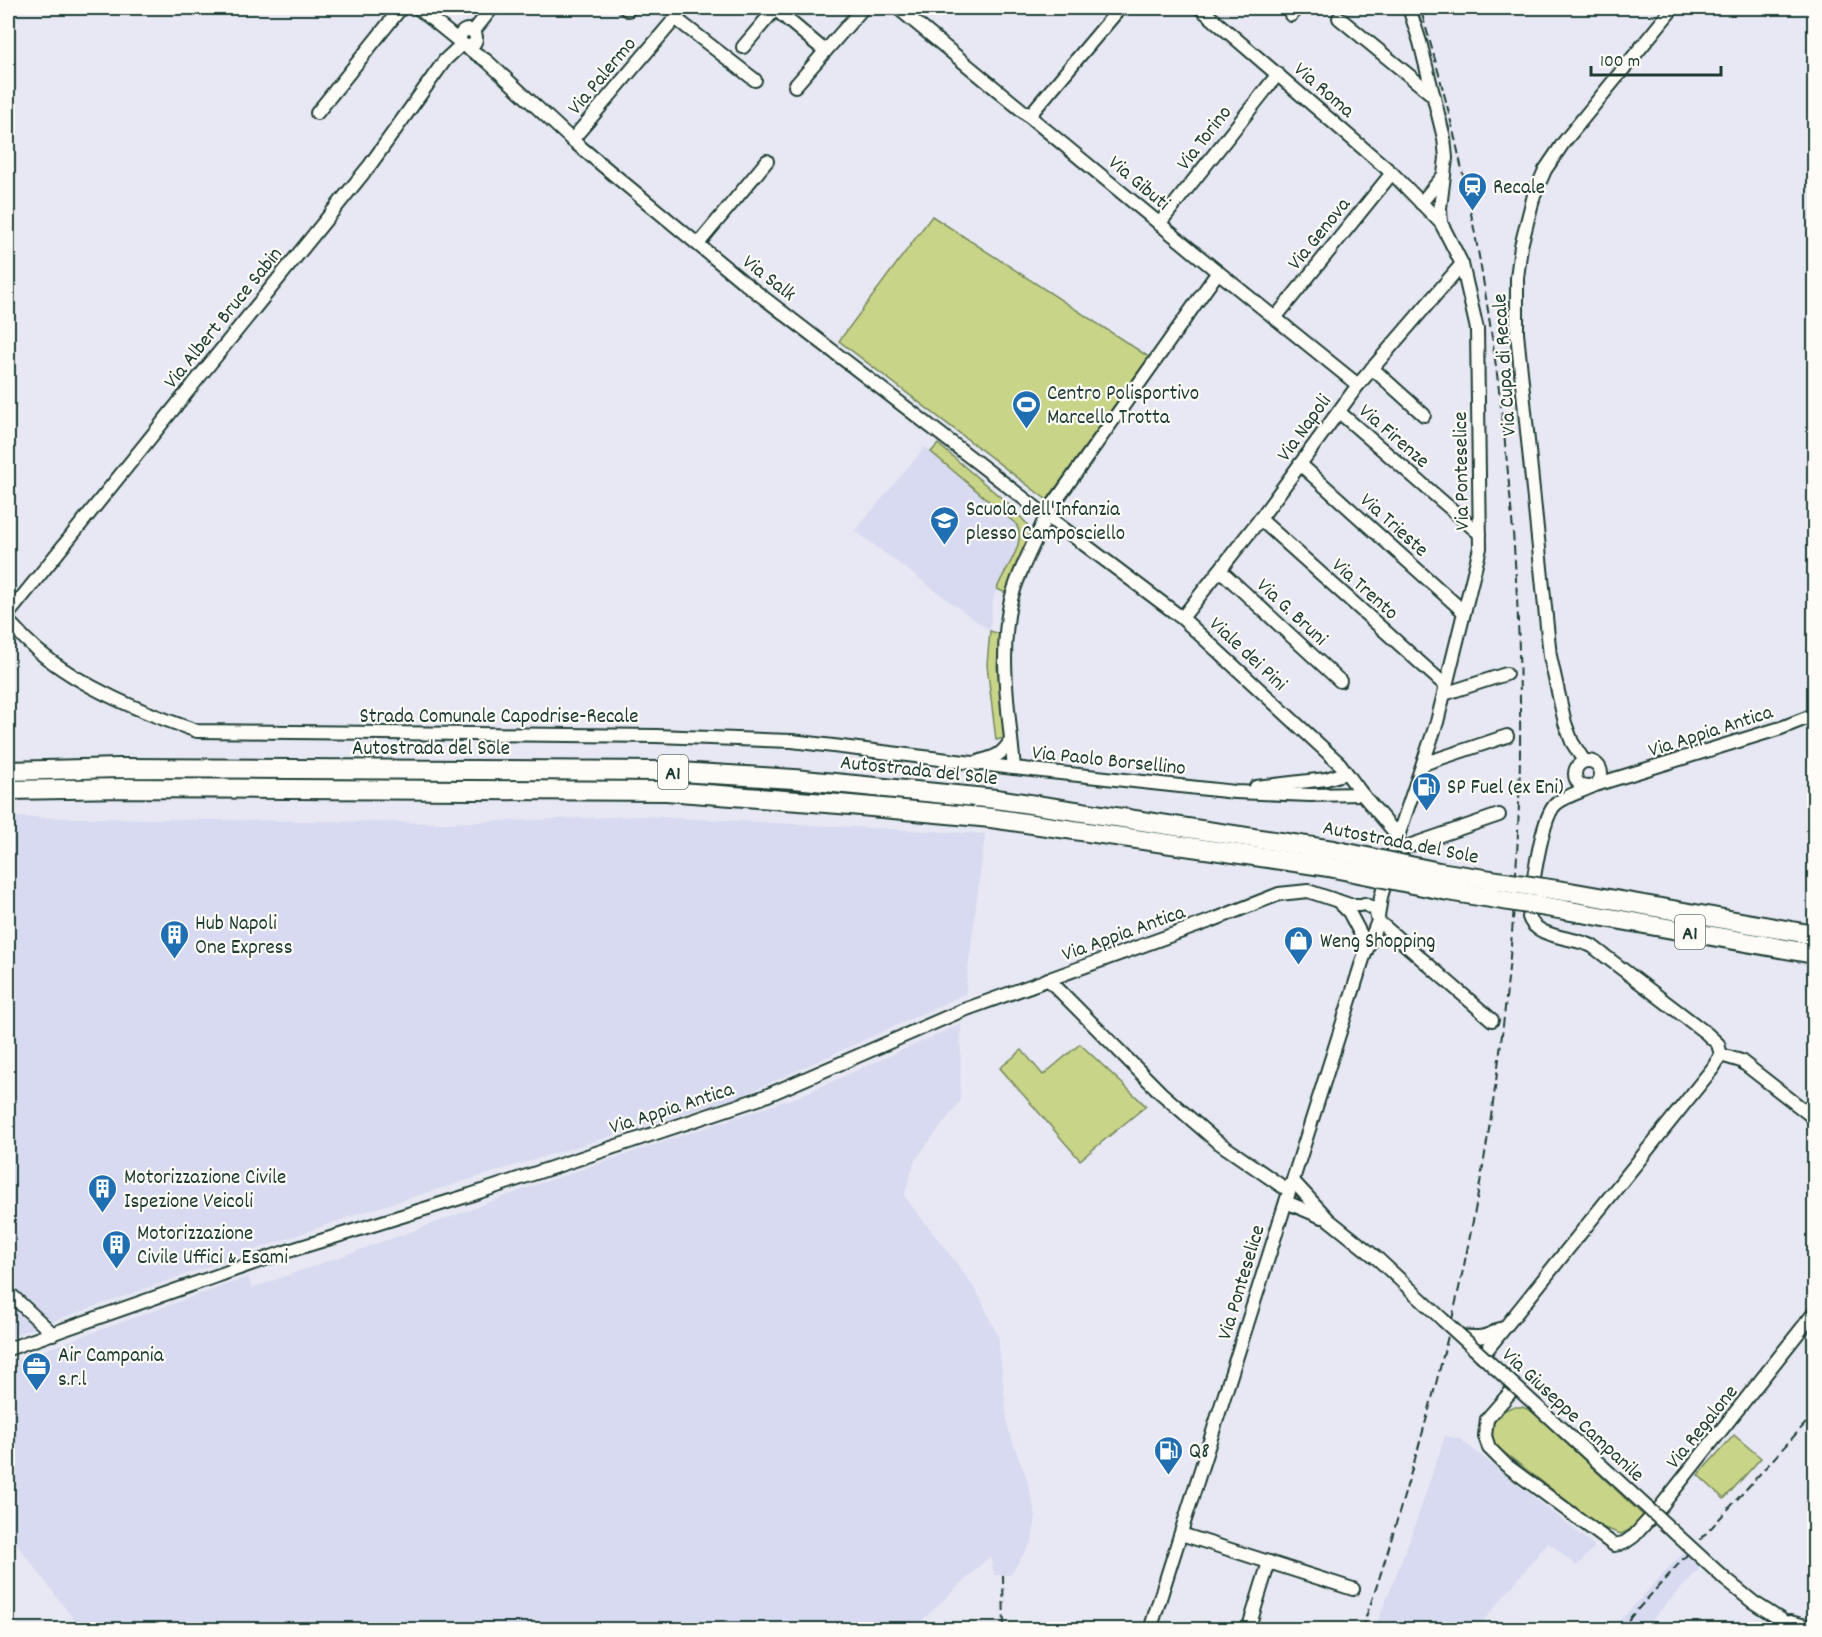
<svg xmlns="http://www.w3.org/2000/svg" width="1822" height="1637" font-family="Dekko,sans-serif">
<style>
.built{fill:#d7daf0}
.green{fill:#c8d487;stroke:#74885e;stroke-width:1.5}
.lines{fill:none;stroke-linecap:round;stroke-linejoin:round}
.minor-casing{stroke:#1f3d34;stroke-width:16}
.highway-casing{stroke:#1f3d34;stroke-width:22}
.minor{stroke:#fdfcf7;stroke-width:12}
.highway{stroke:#fdfcf7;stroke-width:18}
.rail{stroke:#1f3d34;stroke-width:2;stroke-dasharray:9 4.5;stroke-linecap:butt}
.minor-bridge-casing{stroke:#1f3d34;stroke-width:16;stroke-linecap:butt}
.highway-bridge-casing{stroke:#1f3d34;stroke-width:22;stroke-linecap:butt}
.minor-bridge{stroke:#fdfcf7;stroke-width:12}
.highway-bridge{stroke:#fdfcf7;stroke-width:18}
.labels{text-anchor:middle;stroke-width:4.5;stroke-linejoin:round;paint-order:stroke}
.shield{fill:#fdfcf7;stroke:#62766e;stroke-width:1.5}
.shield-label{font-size:20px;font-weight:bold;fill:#1f3d34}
.street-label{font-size:21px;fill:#1f3d34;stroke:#fdfcf7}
.poi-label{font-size:21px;fill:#1f3d34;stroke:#fdfcf7;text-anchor:start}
</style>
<rect width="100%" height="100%" fill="#e7e8f3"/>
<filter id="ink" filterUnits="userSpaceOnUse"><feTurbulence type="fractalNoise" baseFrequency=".0167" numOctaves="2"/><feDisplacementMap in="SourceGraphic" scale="12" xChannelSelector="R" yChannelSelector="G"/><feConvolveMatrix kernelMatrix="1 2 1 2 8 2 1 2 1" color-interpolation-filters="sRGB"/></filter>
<g filter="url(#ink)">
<g class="built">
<path d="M 925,447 L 1016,524 L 1019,530 L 1020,539 L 1014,552 L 997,586 L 992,604 L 990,631 L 855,531 Z"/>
<path d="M 640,816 L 985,834 L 965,994 L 739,1097 L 360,1213 L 8,1337 L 8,817 L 449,823 Z"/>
<path d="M 961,1024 L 960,1101 L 915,1160 L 904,1196 L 961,1269 L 980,1297 L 998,1337 L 1008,1429 L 1026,1477 L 1036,1516 L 1032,1541 L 1010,1575 L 994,1575 L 990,1556 L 913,1629 L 81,1629 L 8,1532 L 8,1389 L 14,1386 L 8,1363 L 248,1277 L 252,1288 L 427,1226 L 527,1188 L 797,1097 Z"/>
<path d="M 1445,1436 L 1460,1439 L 1595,1546 L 1577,1566 L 1548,1542 L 1477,1629 L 1375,1629 L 1413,1531 Z"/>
<path d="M 1684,1552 L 1701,1567 L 1643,1629 L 1612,1629 Z"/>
</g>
<g class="green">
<path d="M 932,216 L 1149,357 L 1047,500 L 839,341 Z"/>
<path d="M 938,444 L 1012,507 L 1027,524 L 1030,535 L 1029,545 L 1006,593 L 997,589 C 1003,570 1028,544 1016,524 L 931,452 Z"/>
<path d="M 990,631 L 1000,634 L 997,666 L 1005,738 L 996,740 L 987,665 Z"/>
<path d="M 1080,1044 L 1146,1106 L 1080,1160 L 1000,1068 L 1022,1050 L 1043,1075 Z"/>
<path d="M 1512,1407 L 1522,1407 L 1532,1411 L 1646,1518 L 1639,1525 L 1621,1534 L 1601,1527 L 1497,1447 C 1487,1431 1493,1413 1512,1407 Z"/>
<path d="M 1734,1435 L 1761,1458 L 1724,1499 L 1698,1475 Z"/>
</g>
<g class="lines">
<defs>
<g id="minor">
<path d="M 418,8 L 460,42"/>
<path d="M 625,8 L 628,10"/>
<path d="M 898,8 L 1218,272 L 1358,385"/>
<path d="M 1200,8 L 1392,173 L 1441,223"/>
<path d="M 775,9 L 825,51"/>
<path d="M 1291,15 L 1297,8"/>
<path d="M 675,18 L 755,80"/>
<path d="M 1339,18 L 1434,96"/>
<circle cx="468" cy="38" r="8"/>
<path d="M 473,32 L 492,8"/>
<path d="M 466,47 L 487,61 L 572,140 L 742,281 L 1040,511"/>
<path d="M 743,47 L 776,8"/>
<path d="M 795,86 L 863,8"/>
<path d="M 317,113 L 401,8"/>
<path d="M 1029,116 L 1120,8"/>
<path d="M 572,140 L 684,8"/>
<path d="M 1421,203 L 1444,175"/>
<path d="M 1159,224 L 1278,74"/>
<path d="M 698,244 L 767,161"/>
<path d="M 1275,318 L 1392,173"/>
<path d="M 1372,368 L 1424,415"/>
<path d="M 1339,412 L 1480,534"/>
<path d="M 1300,464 L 1464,612"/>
<path d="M 1050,509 L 1218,272"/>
<path d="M 1260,519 L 1446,686"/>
<path d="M 1052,520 L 1182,618 L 1340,764 L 1362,794 L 1398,836"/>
<path d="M 1043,523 C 1032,548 1016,577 1010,604 C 999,658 1009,713 1014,768 L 1235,792 L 1310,795 L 1362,794"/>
<path d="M 1220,570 L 1340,681"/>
<path d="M 10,612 L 370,165 L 445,60 L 462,44"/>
<path d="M 1182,618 L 1260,519 L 1358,385 L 1462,264"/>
<path d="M 12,625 C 20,634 29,643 38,651 C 84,689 142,712 197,731 L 656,736 L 792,741 L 1014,768"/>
<path d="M 1444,694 L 1506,674"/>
<circle cx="1588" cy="774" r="13"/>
<path d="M 980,761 C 996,757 1003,754 1011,740"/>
<path d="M 1584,761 L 1572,742 L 1565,723 L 1550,656 L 1517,333 L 1517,278 L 1521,246 L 1534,195 L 1545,170 L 1564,142 L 1673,8"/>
<path d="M 1423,764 L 1507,736"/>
<path d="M 1595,785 L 1781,728 L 1814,715"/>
<path d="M 1256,787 L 1326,779 L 1346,773"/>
<path d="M 1394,851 L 1499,815"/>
<path d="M 1534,877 C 1537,860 1544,814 1556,804 C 1565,796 1580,792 1591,787"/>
<path d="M 1338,901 L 1349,912 L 1367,946"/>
<path d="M 1378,917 L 1381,897 L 1398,836 L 1437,722 L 1480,548 L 1477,329 L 1462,264 L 1441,223 L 1440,208 L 1446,158 L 1444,138 L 1420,42 L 1409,8"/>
<path d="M 1378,921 L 1492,1020"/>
<path d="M 1048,979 L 1161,1093 L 1215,1140 L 1283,1187"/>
<path d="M 1721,1055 L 1741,1061 L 1814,1118"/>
<path d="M 1293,1181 L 1329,1220 L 1379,1260 L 1442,1319"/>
<path d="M 1286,1202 L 1322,1217"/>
<path d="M 8,1292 L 53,1334"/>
<path d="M 1461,1336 C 1476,1338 1487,1338 1499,1329"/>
<path d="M 8,1349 L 285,1252 L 470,1195 L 761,1098 L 961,1011 L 1213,920 L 1279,894 L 1308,891 L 1350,905 L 1360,905"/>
<path d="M 1482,1356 L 1713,1068 L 1721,1055 L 1718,1044 L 1706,1033 L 1592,946 C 1574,937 1535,938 1529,917"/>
<path d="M 1515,1387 L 1487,1419 L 1485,1436 L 1489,1448 L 1506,1465 L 1614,1545 L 1624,1543 L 1634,1536 L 1662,1505 L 1814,1313"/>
<path d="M 1181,1534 L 1353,1589"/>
<path d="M 1726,1580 L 1753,1602 L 1797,1630"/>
<path d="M 1790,1622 L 1814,1628"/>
<path d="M 1150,1630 L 1363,959 L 1378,921 L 1375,909 L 1364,904"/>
<path d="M 1248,1630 L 1269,1562"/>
</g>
<g id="highway">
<path d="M 8,771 L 120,768 L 662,771 L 794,779 L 996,799 L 1333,850"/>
<path d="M 8,790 L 125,788 L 666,791 L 839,804 L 991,818 L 1329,867"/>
<path d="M 1570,892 L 1814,935"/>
<path d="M 1565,910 L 1814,954"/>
</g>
</defs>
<use href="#minor" class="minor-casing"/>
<use href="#highway" class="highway-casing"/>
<use href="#minor" class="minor"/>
<use href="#highway" class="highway"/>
<g class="rail">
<path d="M 1003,1575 L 1004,1630"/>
<path d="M 1361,1630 C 1380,1581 1394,1530 1409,1479 C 1509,1150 1541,805 1507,463 C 1492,309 1465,155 1420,8"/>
<path d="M 1619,1630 L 1814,1414"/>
</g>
<defs>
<path id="minor-bridge" d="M 1442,1319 L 1726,1580"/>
<g id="highway-bridge">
<path d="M 1333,850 L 1439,872 L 1570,892"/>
<path d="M 1329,867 L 1448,891 L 1565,910"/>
</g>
</defs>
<use href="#minor-bridge" class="minor-bridge-casing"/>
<use href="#highway-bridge" class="highway-bridge-casing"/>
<use href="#minor-bridge" class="minor-bridge"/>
<use href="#highway-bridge" class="highway-bridge"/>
</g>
</g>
<defs>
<symbol id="station-pin" viewBox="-11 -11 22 30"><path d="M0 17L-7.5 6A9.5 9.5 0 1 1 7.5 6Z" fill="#1f6fb2" stroke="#fdfcf7"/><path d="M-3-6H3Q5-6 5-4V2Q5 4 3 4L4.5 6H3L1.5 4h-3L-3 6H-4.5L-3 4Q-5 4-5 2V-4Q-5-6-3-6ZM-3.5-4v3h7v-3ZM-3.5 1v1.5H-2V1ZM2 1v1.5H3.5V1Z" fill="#fff"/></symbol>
<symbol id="stadium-pin" viewBox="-11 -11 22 30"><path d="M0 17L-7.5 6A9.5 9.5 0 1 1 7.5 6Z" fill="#1f6fb2" stroke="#fdfcf7"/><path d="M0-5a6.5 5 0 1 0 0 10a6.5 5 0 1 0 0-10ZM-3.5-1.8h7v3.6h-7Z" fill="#fff"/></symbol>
<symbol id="school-pin" viewBox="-11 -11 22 30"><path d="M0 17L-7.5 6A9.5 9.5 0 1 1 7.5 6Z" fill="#1f6fb2" stroke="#fdfcf7"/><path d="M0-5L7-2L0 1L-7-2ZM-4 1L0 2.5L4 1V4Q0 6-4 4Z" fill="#fff"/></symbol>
<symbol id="fuel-pin" viewBox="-11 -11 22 30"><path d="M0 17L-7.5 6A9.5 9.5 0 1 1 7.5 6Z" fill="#1f6fb2" stroke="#fdfcf7"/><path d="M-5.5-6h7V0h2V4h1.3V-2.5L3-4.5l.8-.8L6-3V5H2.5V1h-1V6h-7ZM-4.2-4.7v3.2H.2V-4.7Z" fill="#fff"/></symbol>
<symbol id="building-pin" viewBox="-11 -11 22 30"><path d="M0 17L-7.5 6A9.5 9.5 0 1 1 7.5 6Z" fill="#1f6fb2" stroke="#fdfcf7"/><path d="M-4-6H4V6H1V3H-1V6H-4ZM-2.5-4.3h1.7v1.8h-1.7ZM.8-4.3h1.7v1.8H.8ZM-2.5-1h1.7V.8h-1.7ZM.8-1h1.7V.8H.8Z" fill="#fff"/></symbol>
<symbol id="shop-pin" viewBox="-11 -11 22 30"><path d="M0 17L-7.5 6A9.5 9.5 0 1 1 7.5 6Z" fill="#1f6fb2" stroke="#fdfcf7"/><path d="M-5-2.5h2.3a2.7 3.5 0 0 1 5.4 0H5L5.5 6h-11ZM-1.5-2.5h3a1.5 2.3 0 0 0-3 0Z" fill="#fff"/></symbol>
<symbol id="office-pin" viewBox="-11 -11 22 30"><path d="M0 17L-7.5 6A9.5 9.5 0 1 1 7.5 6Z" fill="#1f6fb2" stroke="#fdfcf7"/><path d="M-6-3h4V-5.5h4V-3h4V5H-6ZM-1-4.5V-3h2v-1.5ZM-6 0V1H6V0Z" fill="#fff"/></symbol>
</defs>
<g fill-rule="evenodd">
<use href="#station-pin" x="1456" y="170" width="33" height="45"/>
<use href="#stadium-pin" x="1010" y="388" width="33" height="45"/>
<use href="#school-pin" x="928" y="504" width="33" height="45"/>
<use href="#fuel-pin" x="1410" y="770" width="33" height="45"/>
<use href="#building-pin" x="158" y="918" width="33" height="45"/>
<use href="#shop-pin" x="1282" y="924" width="33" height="45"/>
<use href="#building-pin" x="86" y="1172" width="33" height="45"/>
<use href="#building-pin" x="100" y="1228" width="33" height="45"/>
<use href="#office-pin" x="20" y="1350" width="33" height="45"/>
<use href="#fuel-pin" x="1152" y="1434" width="33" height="45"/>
</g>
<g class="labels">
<g class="shield">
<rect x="658" y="755" width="30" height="34" rx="4.5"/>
<rect x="1675" y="915" width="30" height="34" rx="4.5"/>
</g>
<g class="shield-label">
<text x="673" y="779">A1</text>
<text x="1690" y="939">A1</text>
</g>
<g class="street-label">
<text transform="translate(601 75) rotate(-50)" y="7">Via Palermo</text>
<text transform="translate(1325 89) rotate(41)" y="7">Via Roma</text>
<text transform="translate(1203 137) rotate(-52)" y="7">Via Torino</text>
<text transform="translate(1140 182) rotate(40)" y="7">Via Gibuti</text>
<text transform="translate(1318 233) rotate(-51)" y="7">Via Genova</text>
<text transform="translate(770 277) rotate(38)" y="7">Via Salk</text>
<text transform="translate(222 317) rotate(-51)" y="7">Via Albert Bruce Sabin</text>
<text transform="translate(1503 365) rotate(-94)" y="7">Via Cupa di Recale</text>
<text transform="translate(1303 427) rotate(-54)" y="7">Via Napoli</text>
<text transform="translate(1395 435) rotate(41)" y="7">Via Firenze</text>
<text transform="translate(1460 471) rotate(-91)" y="7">Via Ponteselice</text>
<text transform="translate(1395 524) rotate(42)" y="7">Via Trieste</text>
<text transform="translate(1366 588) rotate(42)" y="7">Via Trento</text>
<text transform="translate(1293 611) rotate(43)" y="7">Via G. Bruni</text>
<text transform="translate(1249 653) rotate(43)" y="7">Viale dei Pini</text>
<text x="499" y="722">Strada Comunale Capodrise-Recale</text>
<text transform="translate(1710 730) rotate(-18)" y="7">Via Appia Antica</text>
<text x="431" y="754">Autostrada del Sole</text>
<text transform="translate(1109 759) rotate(6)" y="7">Via Paolo Borsellino</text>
<text transform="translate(919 769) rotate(6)" y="7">Autostrada del Sole</text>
<text transform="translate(1401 841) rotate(11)" y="7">Autostrada del Sole</text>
<text transform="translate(1123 932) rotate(-20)" y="7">Via Appia Antica</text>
<text transform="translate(671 1107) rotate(-18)" y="7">Via Appia Antica</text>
<text transform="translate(1240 1282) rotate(-73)" y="7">Via Ponteselice</text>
<text transform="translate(1574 1414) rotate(43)" y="7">Via Giuseppe Campanile</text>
<text transform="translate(1701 1426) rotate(-51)" y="7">Via Regalone</text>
</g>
<g class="poi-label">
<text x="1493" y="193">Recale</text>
<text x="1047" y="399">Centro Polisportivo<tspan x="1047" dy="24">Marcello Trotta</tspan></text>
<text x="966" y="515">Scuola dell'Infanzia<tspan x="966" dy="24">plesso Camposciello</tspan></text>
<text x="1447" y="793">SP Fuel (ex Eni)</text>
<text x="195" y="929">Hub Napoli<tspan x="195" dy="24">One Express</tspan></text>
<text x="1320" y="947">Weng Shopping</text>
<text x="124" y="1183">Motorizzazione Civile<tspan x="124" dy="24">Ispezione Veicoli</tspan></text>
<text x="137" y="1239">Motorizzazione<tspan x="137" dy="24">Civile Uffici &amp; Esami</tspan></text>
<text x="58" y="1361">Air Campania<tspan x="58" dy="24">s.r.l</tspan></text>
<text x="1189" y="1457">Q8</text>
</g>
</g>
<rect width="1822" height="1637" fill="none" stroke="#fdfcf7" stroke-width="30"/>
<rect x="15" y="15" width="1792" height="1607" fill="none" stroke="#1f3d34" stroke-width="2" filter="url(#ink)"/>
<path d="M1591 66v9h130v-9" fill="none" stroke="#1f3d34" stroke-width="3"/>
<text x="1600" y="66" font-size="18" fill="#1f3d34" stroke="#fdfcf7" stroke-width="4.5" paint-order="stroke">100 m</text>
</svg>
